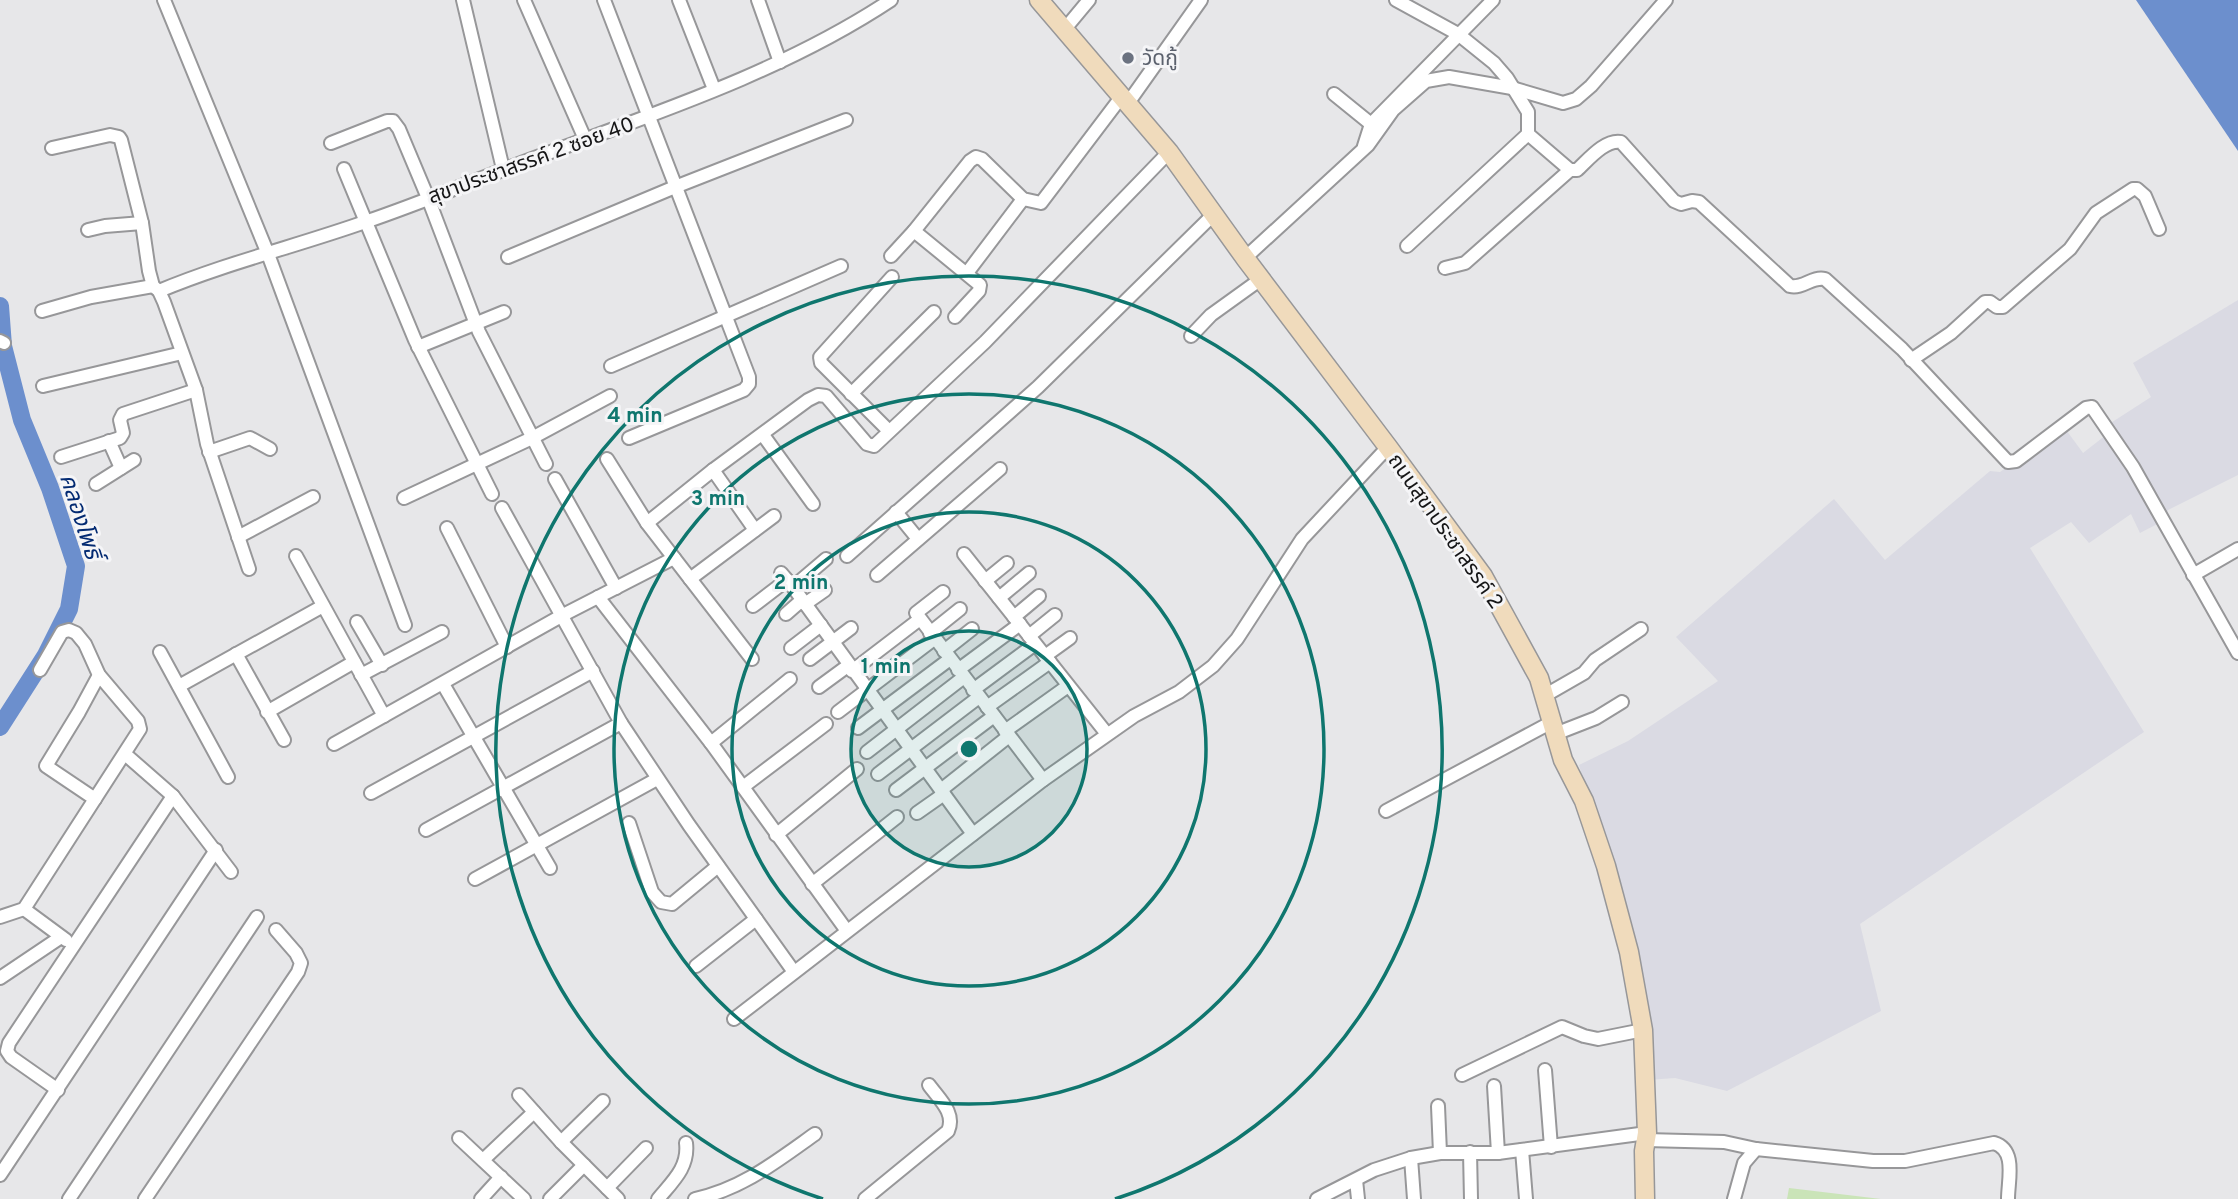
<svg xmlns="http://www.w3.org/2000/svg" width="2238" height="1199" font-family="Overpass,'Noto Sans Thai',sans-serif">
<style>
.built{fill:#dadae3}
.green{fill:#cae4b8}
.water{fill:#6c8fcd}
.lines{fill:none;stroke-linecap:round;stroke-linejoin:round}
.river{stroke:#6c8fcd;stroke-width:18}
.street-casing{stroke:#979799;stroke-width:16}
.secondary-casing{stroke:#979799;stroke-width:21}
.street{stroke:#fff;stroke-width:12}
.secondary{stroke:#f0dbbc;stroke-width:18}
.ring{fill:none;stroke:#0f766e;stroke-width:3.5}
.worship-dot{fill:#6b7280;stroke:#f5f5f7;stroke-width:2.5}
.labels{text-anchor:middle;stroke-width:6;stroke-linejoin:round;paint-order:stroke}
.worship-label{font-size:21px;fill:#5b616d;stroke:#f5f5f7;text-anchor:start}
.street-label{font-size:21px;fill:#161617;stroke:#f5f5f7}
.water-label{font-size:23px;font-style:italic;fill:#032a72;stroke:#f5f5f7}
.centre{fill:#0f766e;stroke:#f5f5f7;stroke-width:3.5}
.ring-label{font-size:21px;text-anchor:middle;font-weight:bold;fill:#0f766e;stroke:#f5f5f7;stroke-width:6;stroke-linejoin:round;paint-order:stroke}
</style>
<rect width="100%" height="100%" fill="#e7e7e9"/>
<path class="built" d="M 2238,300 L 2238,475 L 2168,510 L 2163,521 L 2140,533 L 2131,514 L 2089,543 L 2071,522 L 2030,548 L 2144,732 L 1860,924 L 1881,1011 L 1727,1091 L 1675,1078 L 1648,1080 L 1641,979 L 1579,765 L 1628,741 L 1718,681 L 1676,637 L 1834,499 L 1885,560 L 1990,471 L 2000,472 L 2064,427 L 2083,453 L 2106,435 L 2103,428 L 2151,397 L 2133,363 Z"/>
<path class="green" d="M 1789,1188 L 1881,1199 L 1787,1199 Z"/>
<path class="water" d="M 2136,0 L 2238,0 L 2238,151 Z"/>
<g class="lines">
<path class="river" d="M 0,306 L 3,346 L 22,420 L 50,488 L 76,566 L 69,609 L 46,655 L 0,727"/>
<defs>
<g id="street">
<path d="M 164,0 L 268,254 L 405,625"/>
<path d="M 463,0 L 503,169"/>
<path d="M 524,0 L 585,139"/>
<path d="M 604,0 L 749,377 L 749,384 L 744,390 L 629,438"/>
<path d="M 679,0 L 714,89"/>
<path d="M 758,0 L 780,62"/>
<path d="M 1396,0 L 1458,34 L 1494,63 L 1507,78 L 1528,112 L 1528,134 L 1407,246"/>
<path d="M 1064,30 L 1089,0"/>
<path d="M 1334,94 L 1371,124"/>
<path d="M 1128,103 L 1201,0"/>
<path d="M 1528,134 L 1570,170 L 1577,170 C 1588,160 1605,139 1621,142 L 1674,201 L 1681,204 L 1692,201 L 1699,202 L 1790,286 C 1803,289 1812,276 1825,279 L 1902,349 L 2008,462 L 2016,461 L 2086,408 L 2092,407 L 2133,467 L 2238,653"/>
<path d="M 331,143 L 387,121 L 393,121 L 399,129 L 428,198 L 479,332 L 546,464"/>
<path d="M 1364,146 L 1371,124 L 1493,0"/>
<path d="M 52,148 L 110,135 L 119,137 L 121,140 L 142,223 L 149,271 L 153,286 L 159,291 L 164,302 L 196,390 L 207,444 L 249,569"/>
<path d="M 344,169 L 415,340 L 492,494"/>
<path d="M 88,230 L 105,226 L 142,223"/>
<path d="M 914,231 L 980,285 L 979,291 L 955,317"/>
<path d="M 891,256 L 914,231 L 970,161 L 976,157 L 982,159 L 1023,199 L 1041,203 L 1122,96"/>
<path d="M 508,257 L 675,187 L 846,120"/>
<path d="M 1245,258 L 1368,145 L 1393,110 L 1426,81 L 1449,77 L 1512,88 L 1563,103 L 1576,99 L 1591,86 L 1666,0"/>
<path d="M 1445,268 L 1465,263 L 1570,170"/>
<path d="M 967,273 L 1023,199"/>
<path d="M 159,291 C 226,263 297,246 365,222 C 427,201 487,175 548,153 C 665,110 787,69 891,0"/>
<path d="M 42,311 L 91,297 L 153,286"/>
<path d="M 1191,336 L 1211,315 L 1261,279"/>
<path d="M 0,341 L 4,343"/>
<path d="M 418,347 L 504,312"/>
<path d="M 1911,360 L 1951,333 L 1985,302 L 1990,302 L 1997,307 L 2003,307 L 2070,249 L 2096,213 L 2133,189 L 2137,189 L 2145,196 L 2159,229"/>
<path d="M 611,366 L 841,266"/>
<path d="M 43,386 L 182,353"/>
<path d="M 851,394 L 934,312"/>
<path d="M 889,431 L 821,363 L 820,357 L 892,277"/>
<path d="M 763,435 L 813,504"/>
<path d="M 109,441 L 121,468"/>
<path d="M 209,452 L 250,438 L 270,449"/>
<path d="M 61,457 L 120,438 L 123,433 L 120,420 L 123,414 L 196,390"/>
<path d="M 607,459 L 647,523 L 752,659"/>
<path d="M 713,470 L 755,530"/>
<path d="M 555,479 L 616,588"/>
<path d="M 96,484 L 134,460"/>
<path d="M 404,498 L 532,438 L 610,396"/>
<path d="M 502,508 L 621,723 L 689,825 L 794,972"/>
<path d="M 896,512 L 918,539"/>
<path d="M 647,523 L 713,470 L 808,400 L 818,395 L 826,396 L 867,444 L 874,446 L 985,342 L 1169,152"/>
<path d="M 447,528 L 507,647"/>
<path d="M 238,537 L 313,497"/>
<path d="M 964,554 L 1107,734"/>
<path d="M 296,556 L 384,716"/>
<path d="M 847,556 L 1038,387 L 1214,214"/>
<path d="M 781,573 L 793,587 L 826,559"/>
<path d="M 877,575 L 1000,469"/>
<path d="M 2193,575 L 2238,549"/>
<path d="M 690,579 L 774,516"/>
<path d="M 985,581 L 1007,563"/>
<path d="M 793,587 L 973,834"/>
<path d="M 943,592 L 916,613 L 1043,780"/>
<path d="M 598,597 L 711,743 L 847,931"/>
<path d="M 999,598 L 1029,573"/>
<path d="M 805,604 L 825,590"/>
<path d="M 753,606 L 787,580"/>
<path d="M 786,614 L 802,600"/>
<path d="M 1014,617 L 1039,596"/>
<path d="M 357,622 L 382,665"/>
<path d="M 930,633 L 960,609"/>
<path d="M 1029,636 L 1055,615"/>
<path d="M 791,648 L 821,625"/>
<path d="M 944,651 L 972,629"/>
<path d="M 160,652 L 228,777"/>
<path d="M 236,654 L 284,740"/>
<path d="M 1045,656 L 1070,638"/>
<path d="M 810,659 L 851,628"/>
<path d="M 958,670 L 1020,624"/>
<path d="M 852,671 L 920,619"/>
<path d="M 361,675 L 442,632"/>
<path d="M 443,684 L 550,868"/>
<path d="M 179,686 L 323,606"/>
<path d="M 819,687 L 849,665"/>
<path d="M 973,690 L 1035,644"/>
<path d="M 1544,696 L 1584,673 L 1595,660 L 1641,629"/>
<path d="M 987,707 L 1050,662"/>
<path d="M 267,712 L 354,662"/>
<path d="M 838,712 L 934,639"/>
<path d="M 858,728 L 950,659"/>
<path d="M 1005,731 L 1068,686"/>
<path d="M 1555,734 L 1596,718 L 1622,702"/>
<path d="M 711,743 L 790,679"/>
<path d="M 334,744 L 563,615 L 674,558"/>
<path d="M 867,752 L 964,677"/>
<path d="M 125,754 L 173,796 L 231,872"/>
<path d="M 878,774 L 979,697"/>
<path d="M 743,787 L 826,724"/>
<path d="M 896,790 L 994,716"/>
<path d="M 941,790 L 1009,736"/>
<path d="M 371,793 L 593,671"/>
<path d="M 95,799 L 46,766 L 79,712 L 99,675"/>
<path d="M 1386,811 L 1552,722"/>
<path d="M 917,813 L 944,794"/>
<path d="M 629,823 L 652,892 L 661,902 L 672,904 L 718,866"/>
<path d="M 426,830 L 621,723"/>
<path d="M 776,835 L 857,769"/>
<path d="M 475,879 L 657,779"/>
<path d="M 812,884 L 897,817"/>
<path d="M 24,909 L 66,940"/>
<path d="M 0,917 L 24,909 L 140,729 L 138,721 L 99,675 L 85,644 L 76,633 L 69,630 L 62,632 L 40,670"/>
<path d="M 696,966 L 756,919"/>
<path d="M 0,978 L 61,937"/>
<path d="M 734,1019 L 1043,780 L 1134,716 L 1179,692 L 1213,666 L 1237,639 L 1302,539 L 1388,447"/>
<path d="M 1545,1070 L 1551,1147"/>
<path d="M 1462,1075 L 1562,1027 L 1584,1036 L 1598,1039 L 1643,1030"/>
<path d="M 1494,1086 L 1498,1153"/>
<path d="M 58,1090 L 11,1057 L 7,1051 L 9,1043 L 173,796"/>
<path d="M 519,1095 L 561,1142 L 618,1199"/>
<path d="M 1438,1106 L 1440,1153"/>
<path d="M 459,1138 L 524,1199"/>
<path d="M 1646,1140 L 1724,1142 L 1756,1149 L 1873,1161 L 1905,1161 L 1994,1143 C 2017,1150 2008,1180 2008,1199"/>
<path d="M 561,1142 L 603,1101"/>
<path d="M 1522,1150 L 1526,1199"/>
<path d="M 1470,1152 L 1471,1199"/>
<path d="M 1411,1158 L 1414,1199"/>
<path d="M 483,1160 L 534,1112"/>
<path d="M 0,1175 L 216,850"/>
<path d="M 1356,1180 L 1358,1199"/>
<path d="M 607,1188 L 646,1148"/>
<path d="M 69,1199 L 257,917"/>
<path d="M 145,1199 L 298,972 L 301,963 L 296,953 L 276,930"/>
<path d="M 481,1199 L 501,1177"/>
<path d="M 550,1199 L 584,1165"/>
<path d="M 658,1199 C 673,1181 689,1167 686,1143"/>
<path d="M 695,1199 C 742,1189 777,1161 815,1134"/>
<path d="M 865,1199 L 948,1131 C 956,1113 939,1099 929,1085"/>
<path d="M 1317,1199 L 1374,1170 L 1411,1158 L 1440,1153 L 1498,1153 L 1647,1133"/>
<path d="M 1734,1199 L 1744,1163 L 1756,1149"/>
</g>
<path id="secondary" d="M 1039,0 L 1169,152 L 1245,258 L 1388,447 L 1483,576 L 1539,678 L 1563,760 L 1584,801 L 1606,866 L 1629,952 L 1643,1030 L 1647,1133 L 1644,1151 L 1645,1199"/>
</defs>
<use href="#street" class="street-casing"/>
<use href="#secondary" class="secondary-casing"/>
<use href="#street" class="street"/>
<use href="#secondary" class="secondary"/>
</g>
<circle cx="969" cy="749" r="118" fill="#0f766e" fill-opacity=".12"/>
<g class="ring">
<circle cx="969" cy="749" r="118"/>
<circle cx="969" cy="749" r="237"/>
<circle cx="969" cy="749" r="355"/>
<path d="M823 1199A473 473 0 1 1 1115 1199"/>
</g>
<circle class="worship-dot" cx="1128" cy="58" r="7"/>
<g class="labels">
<g class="worship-label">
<text x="1142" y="65">วัดกู้</text>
</g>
<g class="street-label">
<text transform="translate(531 160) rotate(-20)" y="7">สุขาประชาสรรค์ 2 ซอย 40</text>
<text transform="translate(1446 531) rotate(55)" y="7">ถนนสุขาประชาสรรค์ 2</text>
</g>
<g class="water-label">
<text transform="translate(81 516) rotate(72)" y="8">คลองโพธิ์</text>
</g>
</g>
<circle cx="969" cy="749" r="10" class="centre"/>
<g class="ring-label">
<text x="635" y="422">4 min</text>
<text x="718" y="505">3 min</text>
<text x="801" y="589">2 min</text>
<text x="886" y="673">1 min</text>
</g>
</svg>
